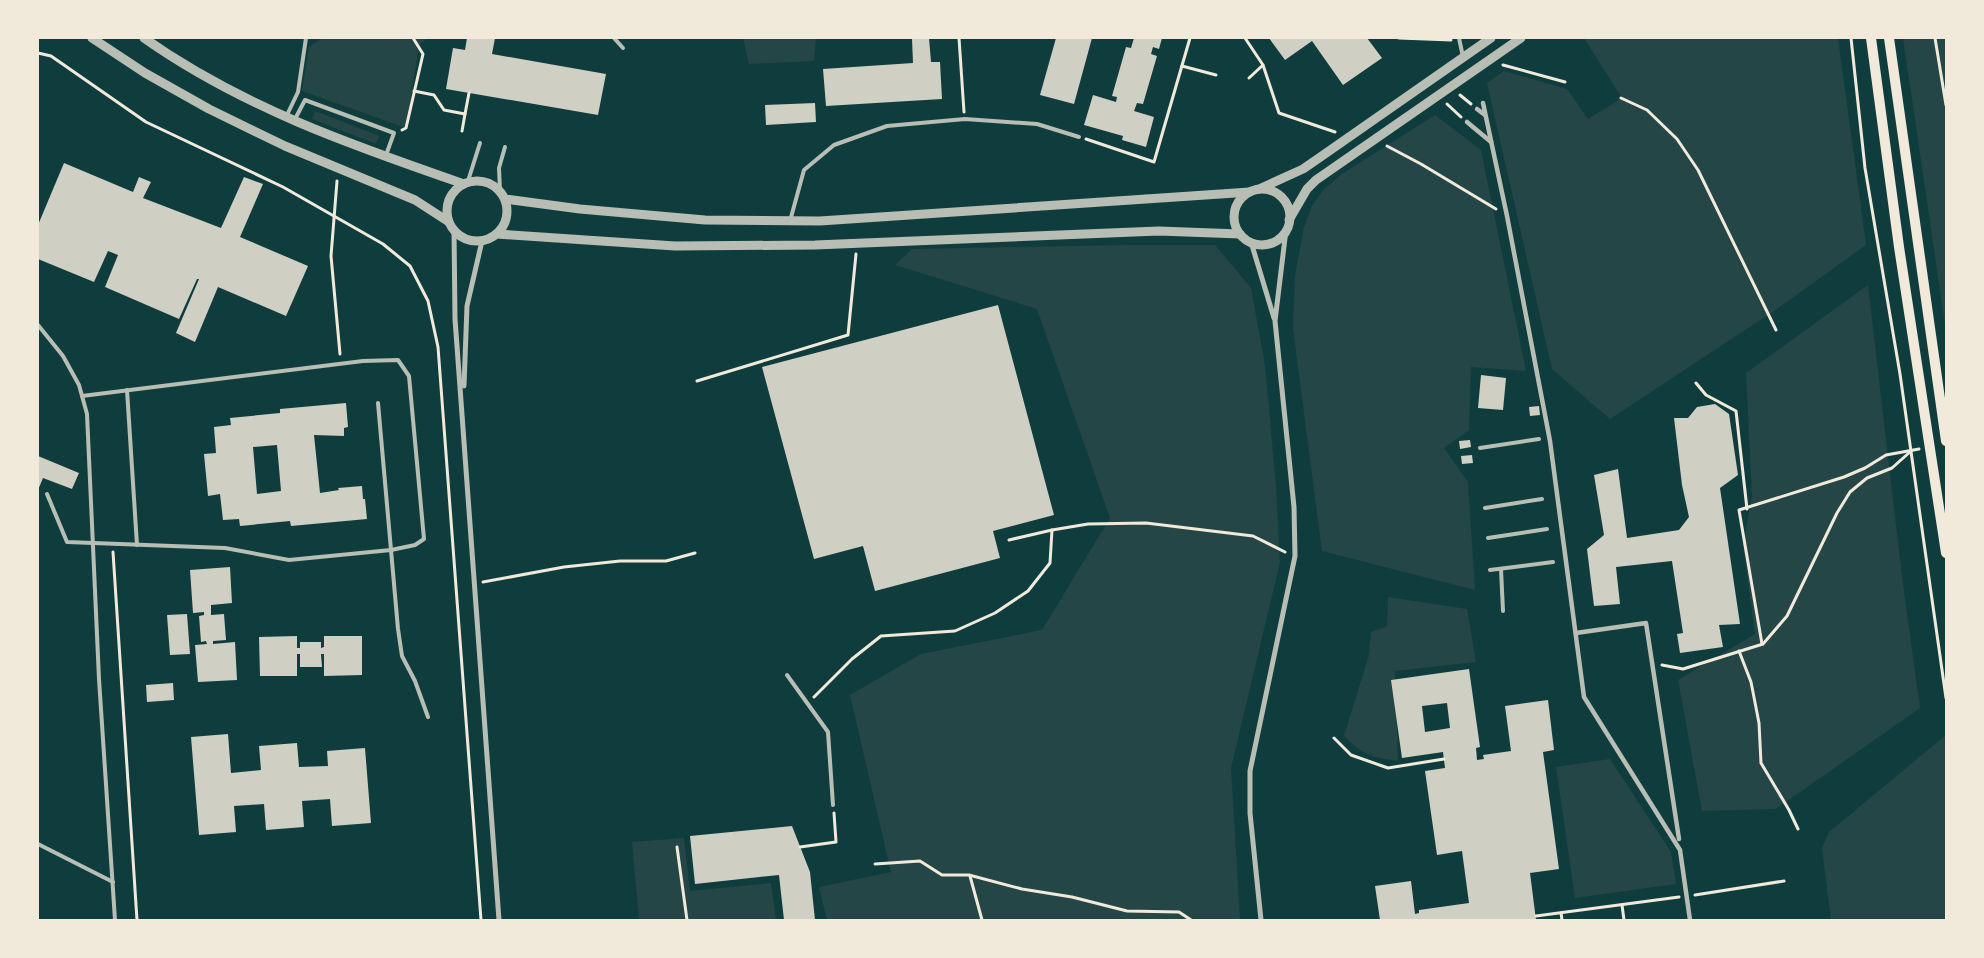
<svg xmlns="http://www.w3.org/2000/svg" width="1984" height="958" font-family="'Fira Sans',sans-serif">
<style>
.green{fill:#244646}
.building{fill:#cfcfc3;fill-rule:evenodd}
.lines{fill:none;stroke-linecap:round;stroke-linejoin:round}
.path{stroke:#f1e9da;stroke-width:3}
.service{stroke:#b8beb3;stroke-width:4}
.pedestrian{stroke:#b8beb3;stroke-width:4.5}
.minor{stroke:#b8beb3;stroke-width:5}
.tertiary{stroke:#b8beb3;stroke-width:9}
.secondary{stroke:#f1e9da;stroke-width:10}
</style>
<rect width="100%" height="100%" fill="#0f3d3e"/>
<g class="green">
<path d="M 323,38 L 427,38 L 419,45 L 406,128 L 302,91 L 309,47 Z"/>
<path d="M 743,38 L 816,38 L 814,61 L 749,64 Z"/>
<path d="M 1584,38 L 1838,38 L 1866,245 L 1777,309 L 1610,419 L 1552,369 L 1487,83 L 1504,71 L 1567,89 L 1588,119 L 1622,98 Z"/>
<path d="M 1903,38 L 1946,38 L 1946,331 Z"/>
<path d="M 315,111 L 379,136 L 376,144 L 312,119 Z"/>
<path d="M 1435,115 L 1481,150 L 1526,371 L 1471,367 L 1469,430 L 1444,448 L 1468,482 L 1475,590 L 1322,551 L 1293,328 L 1295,276 L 1304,227 L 1312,206 L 1323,190 L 1342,174 Z"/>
<path d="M 1130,245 L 1215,245 L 1251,288 L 1265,365 L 1276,486 L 1280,562 L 1231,768 L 1240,920 L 827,920 L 819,887 L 891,872 L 850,695 L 921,654 L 1042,630 L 1110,518 L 1037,309 L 895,265 L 912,249 Z"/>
<path d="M 1868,285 L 1902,577 L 1920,708 L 1776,809 L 1702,811 L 1678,680 L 1755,634 L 1743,545 L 1752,496 L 1746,373 Z"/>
<path d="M 1388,597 L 1467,609 L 1476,662 L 1395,671 L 1398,761 C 1371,757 1363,755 1344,736 L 1369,655 L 1371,632 L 1387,626 Z"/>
<path d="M 1946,735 L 1946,920 L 1831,920 L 1822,848 L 1829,832 Z"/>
<path d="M 1610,759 L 1671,852 L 1676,884 L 1575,898 L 1556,767 Z"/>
<path d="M 684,838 L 690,891 L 771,883 L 776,920 L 639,920 L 632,842 Z"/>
</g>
<g class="building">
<path d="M 467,38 L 495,38 L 492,54 L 606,74 L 598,115 L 446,89 L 453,48 L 465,50 Z"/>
<path d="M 921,38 L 929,38 L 931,62 L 940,62 L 942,99 L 826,106 L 823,69 L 913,63 L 912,39 Z"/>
<path d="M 1056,38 L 1092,38 L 1074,104 L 1040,95 Z"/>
<path d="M 1134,38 L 1162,38 L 1159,49 L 1153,47 L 1151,54 L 1157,56 L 1143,104 L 1137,103 L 1134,111 L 1154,117 L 1146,147 L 1122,140 L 1123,136 L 1084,125 L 1093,95 L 1116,102 L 1117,97 L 1112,96 L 1126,47 L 1131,48 Z"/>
<path d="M 1269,38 L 1367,38 L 1382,58 L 1343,85 L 1312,41 L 1285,60 Z"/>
<path d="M 815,103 L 816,122 L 766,125 L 765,105 Z"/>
<path d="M 64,163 L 133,192 L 139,177 L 151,182 L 143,198 L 221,228 L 244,177 L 263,184 L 240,237 L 308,266 L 286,316 L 218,287 L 195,342 L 176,333 L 199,279 L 197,279 L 179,319 L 105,287 L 118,255 L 108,251 L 94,282 L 38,259 L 38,225 Z"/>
<path d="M 998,305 L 1054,515 L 993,531 L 1000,558 L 875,591 L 863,546 L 814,559 L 762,367 Z"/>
<path d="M 1481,375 L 1506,378 L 1503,410 L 1478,408 Z"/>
<path d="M 346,403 L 348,427 L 344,428 L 344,436 L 314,435 L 320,493 L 339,490 L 338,488 L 362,486 L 363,499 L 365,499 L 367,519 L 291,526 L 290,521 L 240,526 L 239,519 L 223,520 L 220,494 L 208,496 L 204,454 L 216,453 L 214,427 L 231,425 L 230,418 L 280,413 L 280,409 ZM 277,445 L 281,491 L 257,494 L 253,447 Z"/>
<path d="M 1715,404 L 1729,414 L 1738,475 L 1720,488 L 1740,624 L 1719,625 L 1723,647 L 1680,653 L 1677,634 L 1683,633 L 1672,561 L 1616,567 L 1620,604 L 1594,606 L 1587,549 L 1604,535 L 1594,475 L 1618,469 L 1627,538 L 1679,530 L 1689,517 L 1682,485 L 1674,418 L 1688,418 L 1697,407 Z"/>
<path d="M 1539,406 L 1540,415 L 1530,416 L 1529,407 Z"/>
<path d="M 1470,440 L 1471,447 L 1460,449 L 1459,441 Z"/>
<path d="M 1472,455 L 1473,463 L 1462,464 L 1461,456 Z"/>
<path d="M 38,456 L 79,473 L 72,489 L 43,478 L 38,490 Z"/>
<path d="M 230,567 L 232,603 L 211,605 L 211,615 L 224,614 L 226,640 L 213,641 L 213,644 L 235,642 L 237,680 L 198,682 L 195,645 L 207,644 L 206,641 L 201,642 L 199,616 L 204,615 L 204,612 L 193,613 L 190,570 Z"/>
<path d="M 187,614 L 190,654 L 170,655 L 167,615 Z"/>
<path d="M 297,636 L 297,648 L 300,648 L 300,642 L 321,642 L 321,648 L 324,647 L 324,636 L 362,636 L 362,675 L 324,676 L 324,654 L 321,654 L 322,667 L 300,667 L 300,654 L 297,654 L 297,676 L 260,676 L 259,637 Z"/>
<path d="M 1469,669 L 1480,747 L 1476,748 L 1477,760 L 1484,759 L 1483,755 L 1511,751 L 1505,706 L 1548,700 L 1554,750 L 1543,752 L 1559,869 L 1530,873 L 1536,920 L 1380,920 L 1375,886 L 1411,881 L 1415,914 L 1419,913 L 1419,910 L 1469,903 L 1462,851 L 1437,855 L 1425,771 L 1445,768 L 1443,752 L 1402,758 L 1391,680 ZM 1447,703 L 1450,728 L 1425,732 L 1422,706 Z"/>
<path d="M 173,683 L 174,700 L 147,702 L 146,685 Z"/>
<path d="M 228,734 L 231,773 L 261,770 L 259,746 L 297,743 L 299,767 L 328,766 L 327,751 L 365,748 L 371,823 L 332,826 L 330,799 L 302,801 L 304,827 L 266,830 L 264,804 L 234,806 L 236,832 L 199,835 L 191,737 Z"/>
<path d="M 792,826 L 810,872 L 815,920 L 784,920 L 779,875 L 695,884 L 690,836 Z"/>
</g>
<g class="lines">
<g class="path">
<path d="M 959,38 L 964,112"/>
<path d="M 1245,38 L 1263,65 L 1279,113 L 1335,132"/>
<path d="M 1399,38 L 1451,40"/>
<path d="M 1851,38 L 1865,168 L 1900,374 L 1946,698"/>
<path d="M 1935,38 L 1946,105"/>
<path d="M 38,53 L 51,56 L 146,122 L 283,187 L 383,244 L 410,266 L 428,301 L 438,347 L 481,920"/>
<path d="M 1503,65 L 1565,82"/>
<path d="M 1182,66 L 1216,75"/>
<path d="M 1249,78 L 1263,65"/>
<path d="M 414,91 L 434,95 L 444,110 L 465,114 L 469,93"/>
<path d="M 1460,95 L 1471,104"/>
<path d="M 1621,98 L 1647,110 L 1677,139 L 1698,170 L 1776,330"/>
<path d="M 1447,104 L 1461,117"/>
<path d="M 402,130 L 406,128 L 423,54 L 413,38"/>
<path d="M 462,131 L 465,114"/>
<path d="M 1086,139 L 1154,162 L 1190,38"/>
<path d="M 1387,146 L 1421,164 L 1496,209"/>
<path d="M 337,181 L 331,256 L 340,354"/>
<path d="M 697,381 L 848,335 L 856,254"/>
<path d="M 1696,383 L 1706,395 L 1736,411 L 1747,509"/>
<path d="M 1009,540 L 1052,530 L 1088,524 L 1146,523 L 1253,536 L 1285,552"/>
<path d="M 113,552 L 137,920"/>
<path d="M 483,582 L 564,567 L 620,561 L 666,561 L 695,553"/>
<path d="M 1762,644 L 1739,510 L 1844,477 L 1865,468 L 1886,455 L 1919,449"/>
<path d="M 1739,651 L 1751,682 L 1759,723 L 1761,763 L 1789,810 L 1798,829"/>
<path d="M 1662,665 L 1683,669 L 1763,644 L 1787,616 L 1837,513 L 1850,492 L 1867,478 L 1892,468 L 1911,451"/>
<path d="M 814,697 L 852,659 L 881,636 L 955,631 L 995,613 L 1028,591 L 1050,563 L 1052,530"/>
<path d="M 1334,738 L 1351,755 L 1388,768 L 1444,759"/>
<path d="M 677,847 L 687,920"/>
<path d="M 800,847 L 836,842 L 834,813"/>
<path d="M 875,864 L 920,861 L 942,875 L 969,875 L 1022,889 L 1072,897 L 1127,911 L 1179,912 L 1191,920"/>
<path d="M 970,876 L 982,920"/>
<path d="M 1695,895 L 1784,881"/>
<path d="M 1622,905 L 1624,920"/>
<path d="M 1561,913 L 1562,920"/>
<path d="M 1536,916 L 1679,897"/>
</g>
<g class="service">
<path d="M 614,38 L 623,48"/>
<path d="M 1459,38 L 1463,57"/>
<path d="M 286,117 L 298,92 L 306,38"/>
<path d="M 294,121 L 305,100 L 394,133 L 386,155"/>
<path d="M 468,181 L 480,143"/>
<path d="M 500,191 L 499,168 L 505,147"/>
<path d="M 790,221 L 804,170 L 834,145 L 887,126 L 965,119 L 1037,124 L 1079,137"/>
<path d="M 38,325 L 63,356 L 79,385 L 87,414 L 99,679 L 115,920"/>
<path d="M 127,390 L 137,545"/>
<path d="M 378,403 L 398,629 L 402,656 L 415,681 L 428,717"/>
<path d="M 1480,448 L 1539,439"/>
<path d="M 47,494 L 67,542 L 225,548 L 289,560 L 391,550 L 415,545 L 424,539 L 409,376 L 398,360 L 363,361 L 82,396"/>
<path d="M 1485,508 L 1542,499"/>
<path d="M 1488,538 L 1547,529"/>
<path d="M 1501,569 L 1503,611"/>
<path d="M 1490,570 L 1553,562"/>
<path d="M 787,675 L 828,732 L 833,805"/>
<path d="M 38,844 L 113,882"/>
</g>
<g class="pedestrian">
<path d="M 1483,103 L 1507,216 L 1550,441 L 1584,697 L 1680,850 L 1690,920"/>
<path d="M 1477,109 L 1485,115"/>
<path d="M 1467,122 L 1491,142"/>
<path d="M 1576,633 L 1646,623 L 1679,839"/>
</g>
<g class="minor">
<path d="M 454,230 L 455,319 L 499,920"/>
<path d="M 1251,242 L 1274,318"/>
<path d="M 464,386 L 467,306 L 482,241"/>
<path d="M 1261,920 L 1250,813 L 1250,771 L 1295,556 L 1294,507 L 1275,321 L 1286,230"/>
</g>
<g class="tertiary">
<path d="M 92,38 L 145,73 L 209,109 L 285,146 L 415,200 L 449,222"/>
<path d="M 144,38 C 242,107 351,145 464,184"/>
<circle cx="477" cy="211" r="30"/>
<path d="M 1259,189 L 1303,169 L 1319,158 L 1491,38"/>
<circle cx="1262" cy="217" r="28"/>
<path d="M 505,199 L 580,209 L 705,220 L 820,221 L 1250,192"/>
<path d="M 1289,220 L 1307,189 L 1316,180 L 1521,38"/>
<path d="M 497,234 L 675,246 L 815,245 L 1159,231 L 1240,234"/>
</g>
<g class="secondary">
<path d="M 1871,38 L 1899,247 L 1946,553"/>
<path d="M 1889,38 L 1946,441"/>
</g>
</g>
<rect width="1984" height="958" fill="none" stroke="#f1e9da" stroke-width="78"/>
</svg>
